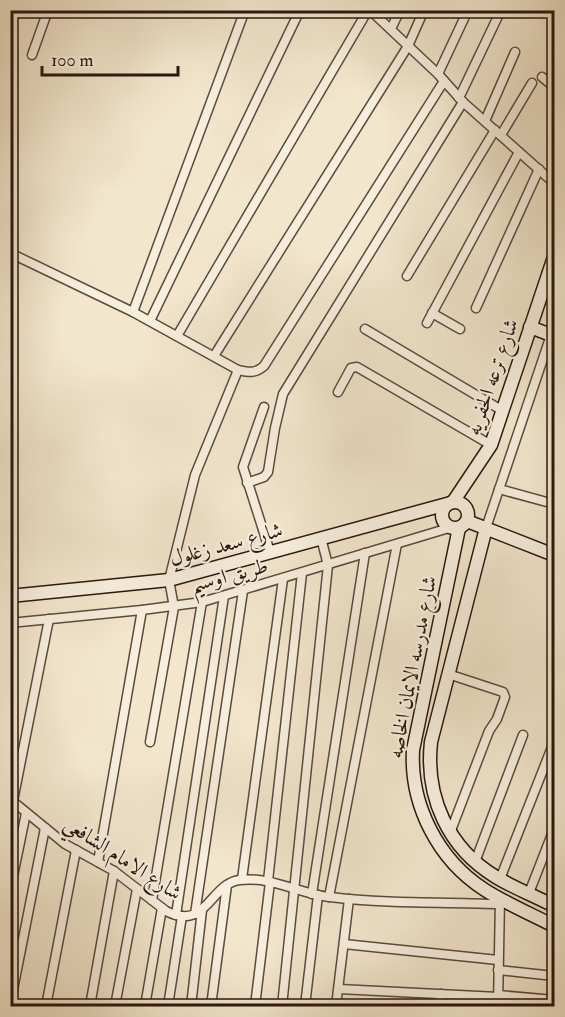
<svg xmlns="http://www.w3.org/2000/svg" width="565" height="1017" font-family="'IM FELL Double Pica',Amiri,serif">
<style>
.lines{fill:none;stroke-linecap:round;stroke-linejoin:round}
.street-casing{stroke:#5c4a3e;stroke-width:11}
.secondary-casing{stroke:#2a160e;stroke-width:15}
.street{stroke:#f7efde;stroke-width:8}
.secondary{stroke:#f7efde;stroke-width:12}
.labels{text-anchor:middle;stroke-width:4.5;stroke-linejoin:round;paint-order:stroke}
.street-label{font-size:21px;fill:#2a160e;stroke:#f7efde}
</style>
<rect width="100%" height="100%" fill="#f2e6cd"/>
<filter id="stains"><feTurbulence type="fractalNoise" baseFrequency=".00333" numOctaves="4"/><feColorMatrix values="0 0 0 0 .2 0 0 0 0 .09 0 0 0 0 .02 0 0 0 .5 -.17"/></filter>
<radialGradient id="worn" r=".72"><stop offset=".6" stop-color="#630" stop-opacity="0"/><stop offset="1" stop-color="#630" stop-opacity=".3"/></radialGradient>
<g class="lines">
<defs>
<g id="street">
<path d="M 370,10 L 438,74 L 463,102 L 554,183"/>
<path d="M 391,29 L 400,10"/>
<path d="M 32,55 L 48,10"/>
<path d="M 438,74 L 468,10"/>
<path d="M 542,77 L 554,87"/>
<path d="M 459,98 L 501,10"/>
<path d="M 485,121 L 515,52"/>
<path d="M 501,135 L 532,83"/>
<path d="M 10,253 L 133,312 L 238,370 C 248,372 255,374 264,366 L 444,81"/>
<path d="M 407,276 L 495,130"/>
<path d="M 476,308 L 539,169"/>
<path d="M 133,312 L 245,10"/>
<path d="M 432,313 L 460,329"/>
<path d="M 150,321 L 300,10"/>
<path d="M 427,323 L 519,152"/>
<path d="M 365,329 L 503,411"/>
<path d="M 177,336 L 368,10"/>
<path d="M 214,356 L 408,46 L 424,10"/>
<path d="M 338,392 L 351,368 L 357,367 L 491,445"/>
<path d="M 264,407 L 243,467 L 270,552"/>
<path d="M 247,483 L 264,477 L 268,472 L 275,428 L 283,394 L 463,102"/>
<path d="M 499,489 L 554,504"/>
<path d="M 486,528 L 554,326"/>
<path d="M 10,623 L 142,610 L 202,602 L 449,528"/>
<path d="M 448,674 L 503,692 L 505,697 L 497,719 L 489,731 L 450,833"/>
<path d="M 150,742 L 174,607 L 169,580 L 195,475 L 238,370"/>
<path d="M 10,799 L 65,844 L 114,871 L 166,911 C 207,932 210,883 240,880 C 271,876 300,894 330,897 C 386,904 444,902 500,904"/>
<path d="M 13,801 L 49,619"/>
<path d="M 98,862 L 142,610"/>
<path d="M 475,862 L 523,735"/>
<path d="M 242,879 L 283,579"/>
<path d="M 500,879 L 554,742"/>
<path d="M 268,881 L 302,573"/>
<path d="M 10,891 L 26,813"/>
<path d="M 529,893 L 554,829"/>
<path d="M 312,894 L 365,553"/>
<path d="M 329,897 L 397,544"/>
<path d="M 152,900 L 202,602"/>
<path d="M 195,914 L 243,591"/>
<path d="M 176,915 L 224,596"/>
<path d="M 344,944 L 498,960"/>
<path d="M 498,970 L 554,976"/>
<path d="M 339,989 L 498,997"/>
<path d="M 498,995 L 554,1000"/>
<path d="M 10,1005 L 45,828"/>
<path d="M 46,1006 L 76,850"/>
<path d="M 90,1006 L 114,871"/>
<path d="M 115,1006 L 137,889"/>
<path d="M 145,1006 L 162,908"/>
<path d="M 168,1006 L 182,916"/>
<path d="M 191,1006 L 202,910"/>
<path d="M 211,1006 L 227,885"/>
<path d="M 255,1006 L 270,882"/>
<path d="M 282,1006 L 328,565 L 321,538"/>
<path d="M 305,1006 L 318,895"/>
<path d="M 336,1006 L 349,899"/>
<path d="M 439,1006 L 441,994"/>
<path d="M 498,1006 L 500,899"/>
</g>
<g id="secondary">
<path d="M 530,327 L 551,335"/>
<circle cx="455" cy="515" r="13"/>
<path d="M 453,502 L 491,445 L 554,257"/>
<path d="M 467,521 L 554,555"/>
<path d="M 459,528 L 413,750 C 410,805 438,860 485,890 C 507,904 531,914 554,926"/>
<path d="M 486,528 L 431,742 C 425,797 448,848 496,877 C 514,888 535,896 554,906"/>
<path d="M 10,596 L 169,580 L 447,504"/>
</g>
</defs>
<use href="#street" class="street-casing"/>
<use href="#secondary" class="secondary-casing"/>
<use href="#street" class="street"/>
<use href="#secondary" class="secondary"/>
</g>
<g class="labels">
<g class="street-label">
<text transform="translate(492 377) rotate(-71)" y="7">شارع ترعه الحفريه</text>
<text transform="translate(226 544) rotate(-15)" y="7">شارع سعد زغلول</text>
<text transform="translate(229 575) rotate(-15)" y="7">طريق اوسيم</text>
<text transform="translate(412 667) rotate(-79)" y="7">شارع مدرسه الايمان الخاصه</text>
<text transform="translate(123 858) rotate(33)" y="7">شارع الامام الشافعي</text>
</g>
</g>
<rect width="565" height="1017" fill="none" stroke="#f2e6cd" stroke-width="36"/>
<rect x="12" y="12" width="541" height="993" fill="none" stroke="#2a160e" stroke-width="3"/>
<rect x="18" y="18" width="529" height="981" fill="none" stroke="#2a160e" stroke-width="1.5"/>
<path d="M42 66v9h136v-9" fill="none" stroke="#2a160e" stroke-width="3"/>
<text x="51" y="66" font-size="18" fill="#2a160e" stroke="#f7efde" stroke-width="4.5" paint-order="stroke">100 m</text>
<rect width="100%" height="100%" filter="url(#stains)"/>
<rect width="100%" height="100%" fill="url(#worn)"/>
</svg>
